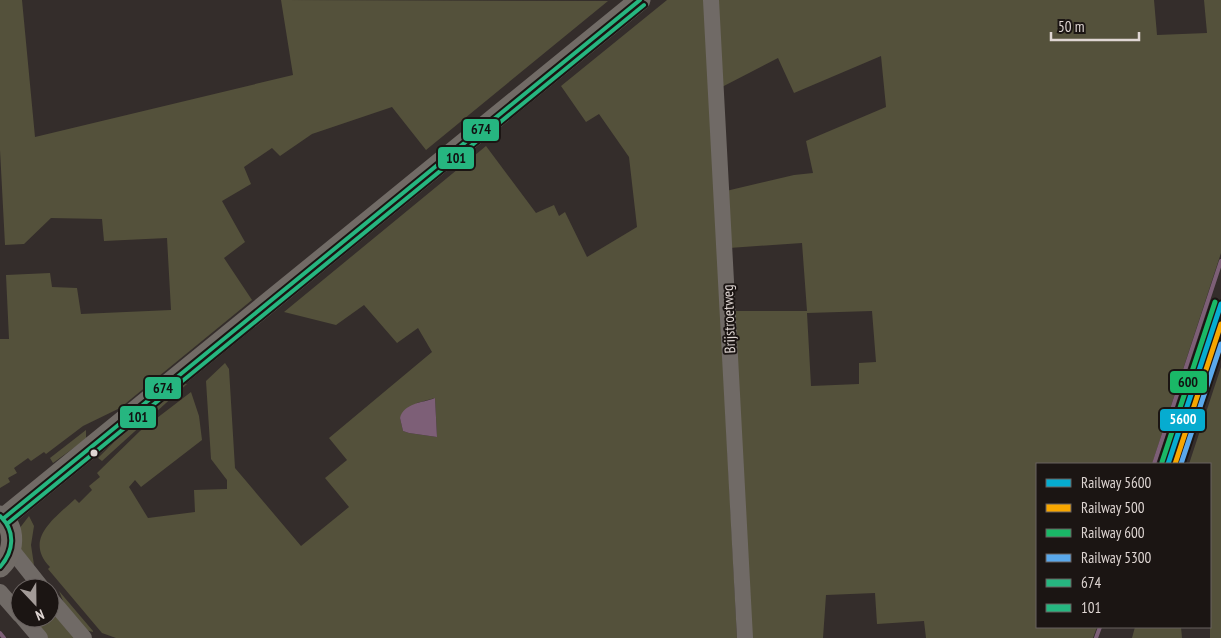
<svg xmlns="http://www.w3.org/2000/svg" width="1221" height="638" font-family="'PT Sans Narrow',sans-serif">
<style>
.green{fill:#54513b;fill-rule:evenodd}
.water{fill:#7d5f77}
.lines{fill:none;stroke-linecap:round;stroke-linejoin:round}
.stream{stroke:#7d5f77;stroke-width:4}
.minor{stroke:#706a66;stroke-width:16}
.major{stroke:#716b66;stroke-width:21}
.bus-1-casing{stroke:#1b1513;stroke-width:8}
.bus-2-casing{stroke:#1b1513;stroke-width:8}
.bus-1{stroke:#26b680;stroke-width:4}
.bus-2{stroke:#26b680;stroke-width:4}
.rail-1-casing{stroke:#1b1513;stroke-width:9}
.rail-2-casing{stroke:#1b1513;stroke-width:9}
.rail-3-casing{stroke:#1b1513;stroke-width:9}
.rail-4-casing{stroke:#1b1513;stroke-width:9}
.rail-1{stroke:#06acd0;stroke-width:5}
.rail-2{stroke:#f7a600;stroke-width:5}
.rail-3{stroke:#1ab867;stroke-width:5}
.rail-4{stroke:#5aa8eb;stroke-width:5}
.bus-dot{fill:#dfd6d3;stroke:#1b1513;stroke-width:2}
.labels{text-anchor:middle;stroke-width:4;stroke-linejoin:round;paint-order:stroke}
.street-label{font-size:15px;fill:#dfd6d3;stroke:#1b1513}
.line-badge{stroke:#1b1513;stroke-width:2}
.badge-label{font-size:14px;text-anchor:middle;font-weight:bold;fill:#fff}
.pale-badge-label{font-size:14px;text-anchor:middle;font-weight:bold;fill:#111}
</style>
<rect width="100%" height="100%" fill="#342d2b"/>
<g class="green">
<path d="M 0,0 L 22,0 L 35,137 L 293,75 L 281,0 L 608,1 L 426,150 L 392,107 L 312,134 L 280,156 L 272,148 L 244,167 L 251,184 L 222,201 L 245,242 L 224,258 L 252,300 L 120,408 L 83,426 L 46,454 L 44,452 L 31,461 L 28,458 L 14,468 L 17,473 L 8,478 L 10,482 L 0,488 L 0,339 L 9,339 L 6,275 L 50,273 L 52,287 L 77,288 L 81,314 L 171,310 L 167,238 L 104,241 L 102,219 L 51,218 L 24,244 L 5,245 L 0,150 Z"/>
<path d="M 667,0 L 705,0 L 737,638 L 116,638 L 102,633 L 48,569 L 50,567 C 23,539 55,518 75,499 L 79,503 L 92,490 L 89,486 L 100,477 L 97,473 L 140,431 L 191,392 L 199,416 L 202,440 L 141,487 L 135,480 L 129,487 L 148,518 L 195,512 L 194,490 L 227,489 L 227,480 L 211,459 L 206,381 L 225,363 L 229,369 L 235,468 L 301,546 L 349,507 L 325,478 L 347,460 L 329,438 L 432,352 L 418,328 L 397,343 L 364,305 L 336,325 L 284,312 L 486,146 L 536,213 L 554,205 L 559,216 L 565,212 L 587,257 L 637,227 L 629,157 L 599,114 L 586,122 L 561,86 ZM 435,398 L 437,437 L 409,433 L 403,431 L 400,418 L 417,403 Z"/>
<path d="M 718,0 L 1154,0 L 1157,35 L 1207,33 L 1204,0 L 1221,0 L 1221,253 L 1152,464 L 1037,464 L 1037,627 L 1097,627 L 1093,638 L 926,638 L 924,621 L 877,624 L 875,593 L 826,595 L 823,638 L 750,638 L 733,311 L 807,311 L 802,243 L 729,248 L 726,191 L 794,175 L 813,173 L 806,141 L 886,107 L 881,56 L 794,93 L 778,58 L 720,88 ZM 872,311 L 876,362 L 859,363 L 859,384 L 811,386 L 807,313 Z"/>
<path d="M 1221,367 L 1221,638 L 1210,638 L 1210,464 L 1189,464 Z"/>
<path d="M 183,383 L 187,384 L 102,461 L 98,458 L 122,434 Z"/>
<path d="M 86,430 L 86,439 L 53,463 L 50,458 Z"/>
<path d="M 29,516 L 34,526 L 31,545 L 34,565 L 20,554 L 19,529 Z"/>
<path d="M 59,591 L 93,631 L 93,632 C 73,628 66,608 59,591 Z"/>
<path d="M 50,604 L 79,638 L 44,638 L 27,618 L 50,618 Z"/>
<path d="M 1135,627 L 1181,627 L 1182,638 L 1132,638 Z"/>
</g>
<path class="water" d="M 435,398 L 437,437 L 409,433 L 403,431 L 400,418 C 404,403 422,403 435,398 Z"/>
<g class="lines">
<g class="stream">
<path d="M 1154,464 L 1221,261"/>
<path d="M 0,633 L 4,638"/>
<path d="M 1096,638 L 1100,627"/>
</g>
<g class="minor">
<path d="M 711,0 L 745,638"/>
<path d="M 11,549 L 42,588"/>
<path d="M 0,592 L 20,615"/>
<path d="M 50,598 L 84,638"/>
<path d="M 23,618 L 40,638"/>
</g>
<g class="major">
<path d="M 0,516 C 17,528 14,554 0,567"/>
<path d="M 4,518 L 640,0"/>
</g>
<defs>
<g id="bus-1">
<path d="M 0,516 C 16,531 14,551 0,567"/>
<path d="M 4,518 L 640,0"/>
</g>
<path id="bus-2" d="M 8,523 L 644,5"/>
</defs>
<use href="#bus-1" class="bus-1-casing"/>
<use href="#bus-2" class="bus-2-casing"/>
<use href="#bus-1" class="bus-1"/>
<use href="#bus-2" class="bus-2"/>
<defs>
<path id="rail-1" d="M 1168,464 L 1221,304"/>
<path id="rail-2" d="M 1175,464 L 1221,324"/>
<path id="rail-3" d="M 1162,462 L 1215,302"/>
<path id="rail-4" d="M 1181,464 L 1221,344"/>
</defs>
<use href="#rail-1" class="rail-1-casing"/>
<use href="#rail-2" class="rail-2-casing"/>
<use href="#rail-3" class="rail-3-casing"/>
<use href="#rail-4" class="rail-4-casing"/>
<use href="#rail-1" class="rail-1"/>
<use href="#rail-2" class="rail-2"/>
<use href="#rail-3" class="rail-3"/>
<use href="#rail-4" class="rail-4"/>
</g>
<circle class="bus-dot" cx="94" cy="453" r="4.5"/>
<g class="labels">
<g class="street-label">
<text transform="translate(729 319) rotate(-92)" y="5">Brijstroetweg</text>
</g>
</g>
<g class="line-badge">
<rect x="462" y="118" width="38" height="24" rx="5" fill="#26b680"/>
<rect x="437" y="146" width="38" height="24" rx="5" fill="#26b680"/>
<rect x="1169" y="370" width="39" height="24" rx="5" fill="#1ab867"/>
<rect x="144" y="376" width="38" height="24" rx="5" fill="#26b680"/>
<rect x="119" y="405" width="38" height="24" rx="5" fill="#26b680"/>
<rect x="1159" y="408" width="47" height="24" rx="5" fill="#06acd0"/>
</g>
<g class="badge-label">
<text x="1183" y="424">5600</text>
</g>
<g class="pale-badge-label">
<text x="481" y="134">674</text>
<text x="456" y="163">101</text>
<text x="1188" y="387">600</text>
<text x="163" y="393">674</text>
<text x="138" y="422">101</text>
</g>
<rect x="1036" y="463" width="175" height="165" fill="#1b1513" stroke="#696260"/>
<rect x="1046" y="479" width="25" height="8" fill="#06acd0" stroke="#696260"/>
<text x="1081" y="488" font-size="15" fill="#dfd6d3">Railway 5600</text>
<rect x="1046" y="504" width="25" height="8" fill="#f7a600" stroke="#696260"/>
<text x="1081" y="513" font-size="15" fill="#dfd6d3">Railway 500</text>
<rect x="1046" y="529" width="25" height="8" fill="#1ab867" stroke="#696260"/>
<text x="1081" y="538" font-size="15" fill="#dfd6d3">Railway 600</text>
<rect x="1046" y="554" width="25" height="8" fill="#5aa8eb" stroke="#696260"/>
<text x="1081" y="563" font-size="15" fill="#dfd6d3">Railway 5300</text>
<rect x="1046" y="579" width="25" height="8" fill="#26b680" stroke="#696260"/>
<text x="1081" y="588" font-size="15" fill="#dfd6d3">674</text>
<rect x="1046" y="604" width="25" height="8" fill="#26b680" stroke="#696260"/>
<text x="1081" y="613" font-size="15" fill="#dfd6d3">101</text>
<g transform="translate(35 603) rotate(158)"><circle r="24" fill="#1b1513" stroke="#696260"/>
<path d="M0-4L9 19L0 12L-9 19Z" fill="#a39b98"/>
<text y="-8" font-size="14" font-weight="bold" text-anchor="middle" fill="#dfd6d3">N</text>
</g>
<path d="M1051 32v8h88v-8" fill="none" stroke="#dfd6d3" stroke-width="2.5"/>
<text x="1058" y="32" font-size="15" fill="#dfd6d3" stroke="#1b1513" stroke-width="4" paint-order="stroke">50 m</text>
</svg>
